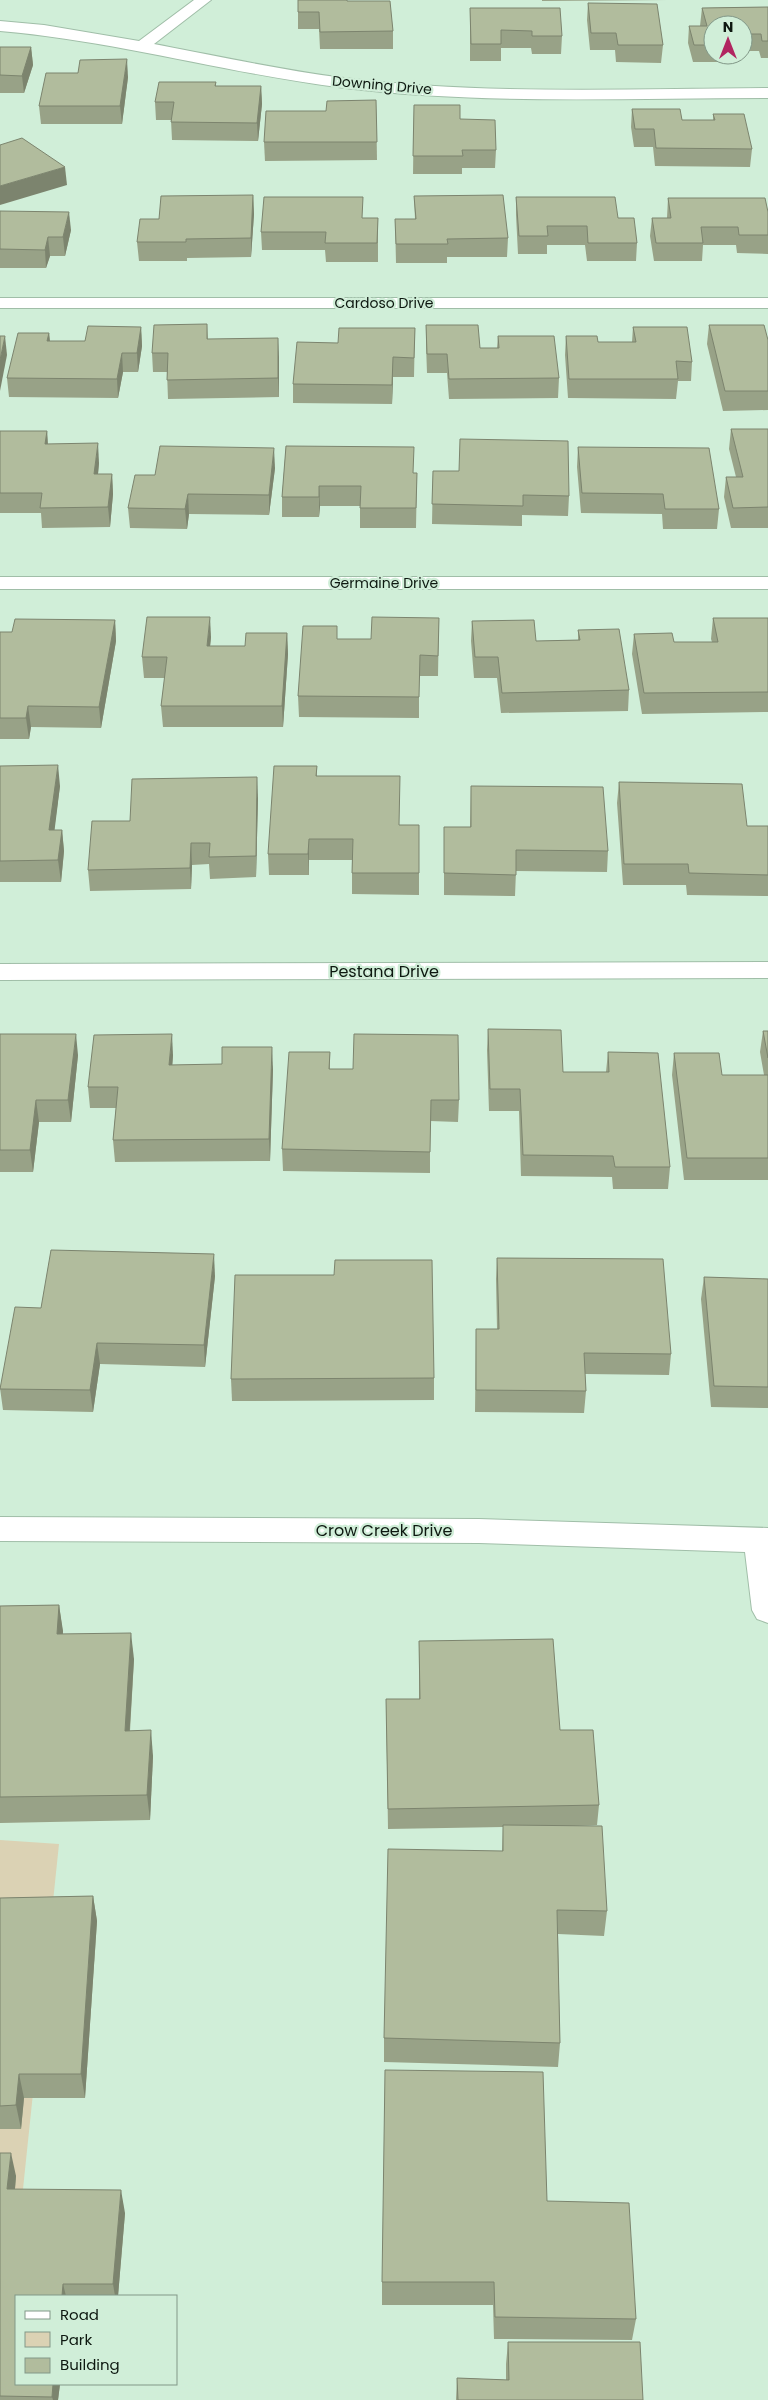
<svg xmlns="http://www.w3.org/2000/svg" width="768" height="2400" font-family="Poppins,sans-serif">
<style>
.green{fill:#dbd2b4}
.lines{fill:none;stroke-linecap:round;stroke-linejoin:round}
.minor-casing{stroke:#a0bea8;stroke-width:2}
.minor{fill:#fff;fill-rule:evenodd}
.wall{fill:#98a287}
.shaded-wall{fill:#7c846e}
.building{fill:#b1bc9d;stroke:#7c846e}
.labels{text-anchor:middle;stroke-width:4.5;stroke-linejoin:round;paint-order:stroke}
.far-street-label{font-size:14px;fill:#0d1810;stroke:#d0eed8}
.street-label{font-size:16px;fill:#0d1810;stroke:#d0eed8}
</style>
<rect width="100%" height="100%" fill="#d0eed8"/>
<path class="green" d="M 0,1840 L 59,1844 L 1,2400 L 0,2400 Z"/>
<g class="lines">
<defs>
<g id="minor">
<path d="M 194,0 L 211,0 L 154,44 C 218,56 280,70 344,78 C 484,95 627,89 768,88 L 768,98 C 627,98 485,105 345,88 C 229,74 117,41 0,31 L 0,21 L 44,25 L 139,41 Z"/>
<rect x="0" y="298" width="768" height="10"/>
<rect x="0" y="577" width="768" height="12"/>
<path d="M 768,962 L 768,978 L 0,980 L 0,964 Z"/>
<path d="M 0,1517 L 479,1519 L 768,1528 L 768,1623 L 757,1619 L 752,1610 L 745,1552 L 479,1543 L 0,1541 Z"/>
</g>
</defs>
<use href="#minor" class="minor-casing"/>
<use href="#minor" class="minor"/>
</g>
<g class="wall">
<path d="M 298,0 L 347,1 L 393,31 L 393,49 L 320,49 L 319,29 L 298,29 Z"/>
<path d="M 542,0 L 667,0 L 542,1 Z"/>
<path d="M 588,3 L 663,45 L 661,63 L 616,62 L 615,50 L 590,50 L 587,20 Z"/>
<path d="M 768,7 L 768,58 L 761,58 L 759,51 L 743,51 L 743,25 L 713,25 L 713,55 L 740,55 L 739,62 L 693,62 L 688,43 L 689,26 L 700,26 L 702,8 Z"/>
<path d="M 470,8 L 562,36 L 561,54 L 532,54 L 531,48 L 501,48 L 501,61 L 470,61 Z"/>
<path d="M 0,47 L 31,47 L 33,65 L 24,93 L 0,93 Z"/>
<path d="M 78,73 L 128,77 L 122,124 L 41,124 L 39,106 Z"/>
<path d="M 216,82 L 216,86 L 261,86 L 262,104 L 258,141 L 172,140 L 171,120 L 156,120 L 155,102 Z"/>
<path d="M 376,100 L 377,160 L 265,161 L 264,142 L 326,111 Z"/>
<path d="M 414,105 L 460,119 L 496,150 L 495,168 L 462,168 L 462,174 L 413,174 Z"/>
<path d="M 632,109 L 682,120 L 713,120 L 713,114 L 752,149 L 750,167 L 655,166 L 653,147 L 634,147 L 631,127 Z"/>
<path d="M 253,195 L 254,214 L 251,257 L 187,258 L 187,261 L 139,261 L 137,242 L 159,219 Z"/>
<path d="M 414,196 L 508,238 L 507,257 L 447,257 L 447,263 L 396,263 L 395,219 L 415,219 Z"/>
<path d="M 516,197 L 618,218 L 637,243 L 636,261 L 587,261 L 585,245 L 547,245 L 547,254 L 518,254 L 516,215 Z"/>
<path d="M 668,198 L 768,212 L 768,254 L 737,253 L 736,245 L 703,245 L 702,261 L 654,261 L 650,236 L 652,218 L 667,218 Z"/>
<path d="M 0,211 L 71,230 L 65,256 L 50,256 L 46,268 L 0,268 Z"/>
<path d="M 363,218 L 378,218 L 378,262 L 326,262 L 325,250 L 262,250 L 261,232 Z"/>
<path d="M 207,324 L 208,339 L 279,357 L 279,397 L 168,399 L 167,372 L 153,372 L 152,353 Z"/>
<path d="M 426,325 L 480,348 L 497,348 L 498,336 L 559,378 L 558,398 L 449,399 L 447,373 L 427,373 L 426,345 Z"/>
<path d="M 709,325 L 768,340 L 768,410 L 723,411 L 707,344 Z"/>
<path d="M 141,327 L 142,346 L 138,372 L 123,372 L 118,398 L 9,397 L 7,378 L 49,333 L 50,341 L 85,341 Z"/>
<path d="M 633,327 L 692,362 L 691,381 L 678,381 L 676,399 L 568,398 L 565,355 L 566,336 L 598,342 L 632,342 Z"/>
<path d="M 415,328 L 414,377 L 393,377 L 392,404 L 293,403 L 293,384 L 338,343 Z"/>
<path d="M 731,429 L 768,429 L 768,528 L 731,528 L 724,497 L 726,477 L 736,477 L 729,449 Z"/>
<path d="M 0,431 L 47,431 L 48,444 L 99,463 L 98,474 L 112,474 L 113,494 L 110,527 L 42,528 L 41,513 L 0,513 Z"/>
<path d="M 286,446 L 414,473 L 417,473 L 416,528 L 360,528 L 360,506 L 320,506 L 319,517 L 282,517 L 282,497 Z"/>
<path d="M 578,447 L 719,509 L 717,529 L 663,529 L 662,514 L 581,513 L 577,467 Z"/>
<path d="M 275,468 L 269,515 L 189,514 L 187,529 L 130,528 L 128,508 L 155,475 Z"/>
<path d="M 433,471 L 569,496 L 568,516 L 522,515 L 522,526 L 432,524 Z"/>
<path d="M 439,618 L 438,676 L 419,676 L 419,718 L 299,717 L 298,696 L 337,639 L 371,639 Z"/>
<path d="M 713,618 L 768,618 L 768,712 L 642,714 L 632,654 L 634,634 L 674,642 L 712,642 L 711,639 Z"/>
<path d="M 115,620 L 116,641 L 101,728 L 31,727 L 29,739 L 0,739 L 0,632 L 12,632 Z"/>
<path d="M 472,621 L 536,641 L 578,640 L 578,630 L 629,690 L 628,711 L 501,713 L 497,678 L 474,678 L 471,641 Z"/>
<path d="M 287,633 L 288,654 L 283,727 L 163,727 L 161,706 L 165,678 L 144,678 L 142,657 L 211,637 L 210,646 L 245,646 Z"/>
<path d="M 0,766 L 60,786 L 54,830 L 62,830 L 64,851 L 61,882 L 0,882 Z"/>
<path d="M 317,766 L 317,776 L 399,825 L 419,825 L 419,895 L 352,894 L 352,860 L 309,860 L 309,875 L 269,875 L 268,854 Z"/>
<path d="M 619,782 L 747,826 L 768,826 L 768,896 L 687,895 L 686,885 L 623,885 L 617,803 Z"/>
<path d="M 471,786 L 608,851 L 607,872 L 516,871 L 515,896 L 444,895 L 444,827 L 470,827 Z"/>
<path d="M 258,798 L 256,877 L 210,879 L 209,864 L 192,865 L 191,889 L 90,891 L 88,870 L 130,821 Z"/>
<path d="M 488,1029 L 563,1072 L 606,1072 L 608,1052 L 670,1167 L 668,1189 L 613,1189 L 612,1177 L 521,1176 L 519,1111 L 489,1111 L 487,1050 Z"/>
<path d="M 763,1031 L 768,1031 L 768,1180 L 684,1180 L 672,1075 L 674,1053 L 722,1075 L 764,1075 L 760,1052 Z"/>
<path d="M 0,1034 L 78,1055 L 71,1122 L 39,1122 L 33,1172 L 0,1172 Z"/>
<path d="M 330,1052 L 330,1069 L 459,1100 L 458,1122 L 430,1121 L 430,1173 L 283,1171 L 282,1149 Z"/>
<path d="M 173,1055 L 172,1065 L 273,1069 L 270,1161 L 115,1162 L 113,1140 L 116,1108 L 90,1108 L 88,1087 Z"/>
<path d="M 497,1258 L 671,1354 L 669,1375 L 585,1374 L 586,1391 L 584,1413 L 475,1412 L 476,1329 L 497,1329 L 496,1279 Z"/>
<path d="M 334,1275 L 434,1378 L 434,1400 L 232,1401 L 231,1379 Z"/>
<path d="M 215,1276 L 205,1367 L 100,1364 L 93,1412 L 3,1410 L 0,1388 L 41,1308 Z"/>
<path d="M 704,1277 L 768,1279 L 768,1408 L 711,1407 L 701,1299 Z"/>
<path d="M 59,1605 L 63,1634 L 134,1659 L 130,1731 L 153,1756 L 150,1820 L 0,1823 L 0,1606 Z"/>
<path d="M 419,1641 L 560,1730 L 599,1805 L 597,1825 L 572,1826 L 607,1911 L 604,1936 L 558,1934 L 560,2043 L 558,2067 L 384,2062 L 384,2038 L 502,1851 L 503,1827 L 388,1829 L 386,1699 L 419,1699 Z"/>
<path d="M 93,1896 L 97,1921 L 85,2098 L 24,2098 L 21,2129 L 0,2129 L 0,1898 Z"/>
<path d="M 0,2153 L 16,2176 L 15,2189 L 125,2213 L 118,2296 L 16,2296 L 60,2384 L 58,2400 L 0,2400 Z"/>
<path d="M 547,2201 L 636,2319 L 632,2340 L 494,2339 L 493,2305 L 382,2305 L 382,2282 Z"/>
<path d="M 508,2342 L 643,2400 L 456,2400 L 457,2378 L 506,2380 L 506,2364 Z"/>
</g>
<g class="shaded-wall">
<path d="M 31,47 L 33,65 L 24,93 L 22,76 Z"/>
<path d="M 127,59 L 128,77 L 122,124 L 120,106 Z"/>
<path d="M 261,86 L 262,104 L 258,141 L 257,123 Z"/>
<path d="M 65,167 L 67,185 L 0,205 L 0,186 Z"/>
<path d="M 253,195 L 254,214 L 251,257 L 251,238 Z"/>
<path d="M 69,212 L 71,230 L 65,256 L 63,237 Z"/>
<path d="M 48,237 L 50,256 L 46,268 L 45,250 Z"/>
<path d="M 141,327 L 142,346 L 138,372 L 137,353 Z"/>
<path d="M 49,333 L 51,353 L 47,341 Z"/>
<path d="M 5,336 L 7,355 L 0,391 L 0,360 Z"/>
<path d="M 278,338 L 279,357 L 279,397 L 278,378 Z"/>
<path d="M 122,353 L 123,372 L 118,398 L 117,379 Z"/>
<path d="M 393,357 L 393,377 L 392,404 L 392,385 Z"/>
<path d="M 47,431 L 48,450 L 45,444 Z"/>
<path d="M 98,443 L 99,463 L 96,494 L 94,474 Z"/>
<path d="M 274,448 L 275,468 L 269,515 L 269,495 Z"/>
<path d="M 112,474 L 113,494 L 110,527 L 108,507 Z"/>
<path d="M 319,486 L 320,506 L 319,517 Z"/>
<path d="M 188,494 L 189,514 L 187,529 L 185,509 Z"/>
<path d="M 210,617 L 211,637 L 208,667 L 207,646 Z"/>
<path d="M 115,620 L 116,641 L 101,728 L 99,707 Z"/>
<path d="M 287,633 L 288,654 L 283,727 L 282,706 Z"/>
<path d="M 28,706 L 31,727 L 29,739 L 26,718 Z"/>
<path d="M 58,765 L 60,786 L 52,851 L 49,830 Z"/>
<path d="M 257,777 L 258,798 L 256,877 L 256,856 Z"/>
<path d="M 62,830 L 64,851 L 61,882 L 58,860 Z"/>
<path d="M 309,839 L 309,875 L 308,854 Z"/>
<path d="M 191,843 L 192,865 L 191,889 L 190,868 Z"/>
<path d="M 76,1034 L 78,1055 L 71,1122 L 68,1100 Z"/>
<path d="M 172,1034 L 173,1055 L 171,1086 L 169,1065 Z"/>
<path d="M 272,1047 L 273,1069 L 270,1161 L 269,1139 Z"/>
<path d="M 36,1100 L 39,1122 L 33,1172 L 30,1150 Z"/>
<path d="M 214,1254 L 215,1276 L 205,1367 L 204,1345 Z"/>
<path d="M 97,1343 L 100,1364 L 93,1412 L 90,1390 Z"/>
<path d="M 59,1605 L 63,1631 L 61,1660 L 57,1634 Z"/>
<path d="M 131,1633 L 134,1659 L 128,1757 L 125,1731 Z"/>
<path d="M 151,1730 L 153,1756 L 150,1820 L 147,1795 Z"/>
<path d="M 93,1896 L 97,1921 L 85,2098 L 81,2074 Z"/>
<path d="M 19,2074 L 24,2098 L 21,2129 L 16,2105 Z"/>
<path d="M 11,2153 L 16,2176 L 13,2211 L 7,2189 Z"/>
<path d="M 121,2190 L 125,2213 L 118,2296 L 115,2296 L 113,2284 Z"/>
<path d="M 63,2284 L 66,2296 L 62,2296 Z"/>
<path d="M 53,2384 L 60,2384 L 58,2400 L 53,2400 L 52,2397 Z"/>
</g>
<g class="building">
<path d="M 298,0 L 347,0 L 347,1 L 390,1 L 393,31 L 320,32 L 319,12 L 298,12 Z"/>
<path d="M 588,3 L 657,4 L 663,45 L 618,45 L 616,33 L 591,33 Z"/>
<path d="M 768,7 L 768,41 L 762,41 L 761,34 L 743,34 L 743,25 L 713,25 L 713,45 L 694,45 L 689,26 L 707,26 L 702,8 Z"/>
<path d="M 470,8 L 560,8 L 562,36 L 532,36 L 532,31 L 501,30 L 501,44 L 471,44 Z"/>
<path d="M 0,47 L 31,47 L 22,76 L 0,75 Z"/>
<path d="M 127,59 L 120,106 L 39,106 L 46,73 L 78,73 L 80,60 Z"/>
<path d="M 159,82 L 216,82 L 215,86 L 261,86 L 257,123 L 171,122 L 174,102 L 155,102 Z"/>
<path d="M 376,100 L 377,142 L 264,142 L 266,111 L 326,111 L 327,101 Z"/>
<path d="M 414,105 L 460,105 L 460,119 L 495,120 L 496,150 L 462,150 L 463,156 L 413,156 Z"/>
<path d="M 632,109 L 680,109 L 682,120 L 715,120 L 713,114 L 744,114 L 752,149 L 656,148 L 654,129 L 635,129 Z"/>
<path d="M 22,138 L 65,167 L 0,186 L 0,145 Z"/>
<path d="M 253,195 L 251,238 L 186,239 L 186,242 L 137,242 L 140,219 L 159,219 L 161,196 Z"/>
<path d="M 503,195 L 508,238 L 447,239 L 448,244 L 396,244 L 395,219 L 416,219 L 414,196 Z"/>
<path d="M 264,197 L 363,197 L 362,218 L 378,218 L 377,243 L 325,243 L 326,232 L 261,232 Z"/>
<path d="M 516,197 L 615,197 L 618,218 L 634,218 L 637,243 L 588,243 L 587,226 L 547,226 L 548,236 L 519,236 Z"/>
<path d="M 668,198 L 765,198 L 768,212 L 768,235 L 739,235 L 738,227 L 701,227 L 703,243 L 656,243 L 652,218 L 671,218 Z"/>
<path d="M 0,211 L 69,212 L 63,237 L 48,237 L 45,250 L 0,249 Z"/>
<path d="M 207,324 L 207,339 L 278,338 L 278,378 L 167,380 L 168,353 L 152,353 L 154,325 Z"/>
<path d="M 426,325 L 478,325 L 480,348 L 499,348 L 498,336 L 554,336 L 559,378 L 449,379 L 447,354 L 427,354 Z"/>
<path d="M 709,325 L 764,325 L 768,340 L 768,391 L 725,391 Z"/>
<path d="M 88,326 L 141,327 L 137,353 L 122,353 L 117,379 L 7,378 L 18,333 L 49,333 L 47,341 L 85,341 Z"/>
<path d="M 633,327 L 687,327 L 692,362 L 676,361 L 678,379 L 569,379 L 566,336 L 597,336 L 598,342 L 636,342 Z"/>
<path d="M 339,328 L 415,328 L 414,358 L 393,357 L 392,385 L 293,384 L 297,342 L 338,343 Z"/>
<path d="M 0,336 L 5,336 L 0,360 Z"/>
<path d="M 731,429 L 768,429 L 768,507 L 733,508 L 726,477 L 743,477 Z"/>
<path d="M 0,431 L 47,431 L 45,444 L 98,443 L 94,474 L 112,474 L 108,507 L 40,508 L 42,493 L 0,493 Z"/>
<path d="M 460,439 L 568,441 L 569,496 L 523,495 L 523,506 L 432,504 L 433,471 L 459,471 Z"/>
<path d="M 160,446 L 274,448 L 269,495 L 188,494 L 185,509 L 128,508 L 135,475 L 155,475 Z"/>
<path d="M 286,446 L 414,447 L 413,473 L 417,473 L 416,508 L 360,508 L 361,486 L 319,486 L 319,497 L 282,497 Z"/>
<path d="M 578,447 L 709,448 L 719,509 L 665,509 L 663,494 L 582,493 Z"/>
<path d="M 147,617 L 210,617 L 207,646 L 245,646 L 246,633 L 287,633 L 282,706 L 161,706 L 167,657 L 142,657 Z"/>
<path d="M 372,617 L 439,618 L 438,656 L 420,655 L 419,697 L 298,696 L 303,626 L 337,626 L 337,639 L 371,639 Z"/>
<path d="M 713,618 L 768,618 L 768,692 L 644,693 L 634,634 L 672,633 L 674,642 L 718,642 Z"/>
<path d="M 15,619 L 115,620 L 99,707 L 28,706 L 26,718 L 0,718 L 0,632 L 12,632 Z"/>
<path d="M 534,620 L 536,641 L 580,640 L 578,630 L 619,629 L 629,690 L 502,693 L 498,657 L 475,657 L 472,621 Z"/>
<path d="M 58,765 L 49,830 L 62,830 L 58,860 L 0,861 L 0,766 Z"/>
<path d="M 274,766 L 317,766 L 316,776 L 400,776 L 399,825 L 419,825 L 419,873 L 352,873 L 353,839 L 309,839 L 308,854 L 268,854 Z"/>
<path d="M 257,777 L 256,856 L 209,857 L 210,843 L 191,843 L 190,868 L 88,870 L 92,821 L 130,821 L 132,779 Z"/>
<path d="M 619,782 L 742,784 L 747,826 L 768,826 L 768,875 L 689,873 L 688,864 L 624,864 Z"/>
<path d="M 471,786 L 603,787 L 608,851 L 516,850 L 516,875 L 444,873 L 444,827 L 471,827 Z"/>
<path d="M 488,1029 L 561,1030 L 563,1072 L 609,1072 L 608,1052 L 658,1053 L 670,1167 L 615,1167 L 613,1156 L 523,1155 L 520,1089 L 490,1089 Z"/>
<path d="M 763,1031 L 768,1031 L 768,1058 Z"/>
<path d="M 0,1034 L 76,1034 L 68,1100 L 36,1100 L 30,1150 L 0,1150 Z"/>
<path d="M 172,1034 L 169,1065 L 222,1064 L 222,1047 L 272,1047 L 269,1139 L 113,1140 L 118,1087 L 88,1087 L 94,1035 Z"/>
<path d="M 354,1034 L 458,1035 L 459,1100 L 431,1100 L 430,1152 L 282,1149 L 289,1052 L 330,1052 L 329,1069 L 353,1069 Z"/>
<path d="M 674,1053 L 719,1053 L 722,1075 L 768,1075 L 768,1158 L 687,1158 Z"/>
<path d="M 51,1250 L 214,1254 L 204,1345 L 97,1343 L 90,1390 L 0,1389 L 15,1307 L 41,1308 Z"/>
<path d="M 497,1258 L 663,1259 L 671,1354 L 584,1353 L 586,1391 L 476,1390 L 476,1329 L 499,1329 Z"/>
<path d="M 335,1260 L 432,1260 L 434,1378 L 231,1379 L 235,1275 L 334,1275 Z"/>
<path d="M 704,1277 L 768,1279 L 768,1387 L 714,1386 Z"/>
<path d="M 59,1605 L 57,1634 L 131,1633 L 125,1731 L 151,1730 L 147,1795 L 0,1797 L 0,1606 Z"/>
<path d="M 553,1639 L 560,1730 L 593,1730 L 599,1805 L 388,1809 L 386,1699 L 420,1699 L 419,1641 Z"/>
<path d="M 503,1825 L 602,1826 L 607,1911 L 557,1910 L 560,2043 L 384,2038 L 388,1849 L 503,1851 Z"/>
<path d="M 93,1896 L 81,2074 L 19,2074 L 16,2105 L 0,2106 L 0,1898 Z"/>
<path d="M 385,2070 L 543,2072 L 547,2201 L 629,2203 L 636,2319 L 495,2317 L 494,2282 L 382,2282 Z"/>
<path d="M 0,2153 L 11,2153 L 7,2189 L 121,2190 L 113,2284 L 63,2284 L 62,2296 L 16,2296 L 16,2384 L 53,2384 L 52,2397 L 0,2396 Z"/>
<path d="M 508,2342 L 640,2342 L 643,2400 L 458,2400 L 457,2378 L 509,2380 Z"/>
</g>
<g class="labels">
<g class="far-street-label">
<text transform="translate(382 85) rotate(5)" y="5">Downing Drive</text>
<text x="384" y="308">Cardoso Drive</text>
<text x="384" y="588">Germaine Drive</text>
</g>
<g class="street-label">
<text x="384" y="977">Pestana Drive</text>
<text x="384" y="1536">Crow Creek Drive</text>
</g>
</g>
<rect x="15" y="2295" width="162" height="90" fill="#d0eed8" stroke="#829888"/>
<rect x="25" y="2311" width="25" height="8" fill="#ffffff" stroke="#829888"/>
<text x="60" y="2320" font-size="15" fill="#0d1810">Road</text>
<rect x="25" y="2332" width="25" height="15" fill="#dbd2b4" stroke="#829888"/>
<text x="60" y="2345" font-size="15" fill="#0d1810">Park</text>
<rect x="25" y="2358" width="25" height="15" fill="#b1bc9d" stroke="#829888"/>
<text x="60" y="2370" font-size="15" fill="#0d1810">Building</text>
<g transform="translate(728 40)"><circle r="24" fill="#d0eed8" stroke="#829888"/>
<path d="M0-4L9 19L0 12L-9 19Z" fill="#b12560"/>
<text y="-8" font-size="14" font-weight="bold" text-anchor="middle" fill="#0d1810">N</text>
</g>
</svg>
